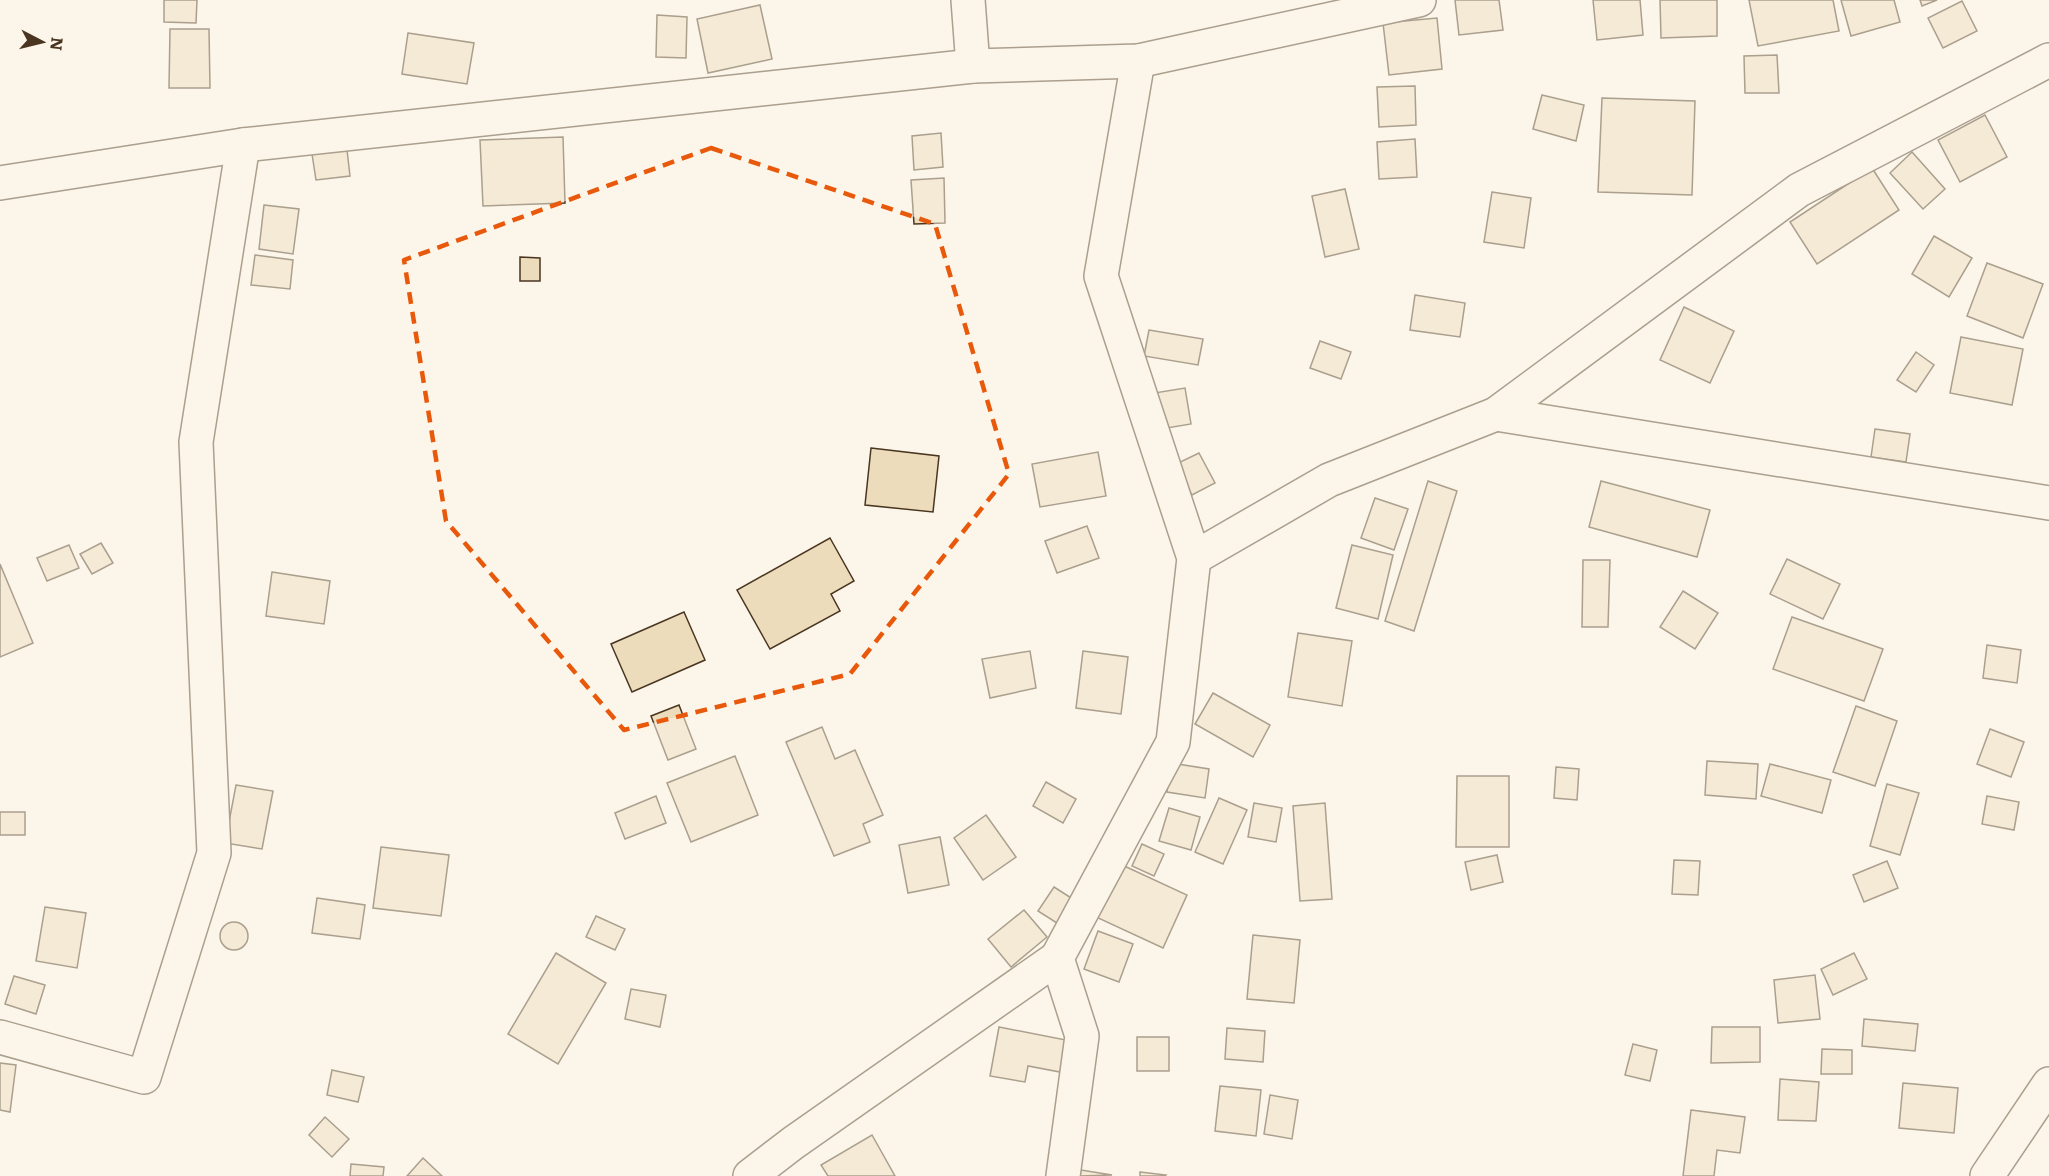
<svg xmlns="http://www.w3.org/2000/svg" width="2049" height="1176" font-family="Literata,serif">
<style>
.building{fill:#ecdcbc;stroke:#4a3520;stroke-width:1.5}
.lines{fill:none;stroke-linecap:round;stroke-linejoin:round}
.minor-casing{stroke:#4a3520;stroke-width:36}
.minor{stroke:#fbf6e9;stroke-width:33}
.marked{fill:none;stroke:#e8590c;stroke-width:4.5;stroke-dasharray:12 8;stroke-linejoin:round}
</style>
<rect width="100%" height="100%" fill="#fbf6e9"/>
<g class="building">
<path d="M 164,0 L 197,0 L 196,23 L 164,22 Z"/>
<path d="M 1455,0 L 1499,0 L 1503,30 L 1459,35 Z"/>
<path d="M 1593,0 L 1640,0 L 1643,35 L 1597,40 Z"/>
<path d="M 1660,0 L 1717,0 L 1717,36 L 1661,38 Z"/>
<path d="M 1749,0 L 1833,0 L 1839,31 L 1758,46 Z"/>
<path d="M 1841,0 L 1894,0 L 1900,22 L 1851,36 Z"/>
<path d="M 1920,0 L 1937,0 L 1922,6 Z"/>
<path d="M 1962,1 L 1977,31 L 1943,48 L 1928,18 Z"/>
<path d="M 760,5 L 772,59 L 708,73 L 697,19 Z"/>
<path d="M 657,15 L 687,17 L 686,58 L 656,57 Z"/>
<path d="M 1437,18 L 1442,69 L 1389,75 L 1383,23 Z"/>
<path d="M 170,29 L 209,29 L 210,88 L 169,88 Z"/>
<path d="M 408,33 L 474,43 L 467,84 L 402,74 Z"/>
<path d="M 1777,55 L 1779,93 L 1745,93 L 1744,56 Z"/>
<path d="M 1415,86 L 1416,125 L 1379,127 L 1377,87 Z"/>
<path d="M 1542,95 L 1584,105 L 1576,141 L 1533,129 Z"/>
<path d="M 1602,98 L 1695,101 L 1692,195 L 1598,192 Z"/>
<path d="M 1985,115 L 2007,157 L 1960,182 L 1938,140 Z"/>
<path d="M 941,133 L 943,167 L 914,170 L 912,136 Z"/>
<path d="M 563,137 L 565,203 L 483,206 L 480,140 Z"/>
<path d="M 1415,139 L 1417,177 L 1379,179 L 1377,142 Z"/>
<path d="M 347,150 L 350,176 L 316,180 L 312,154 Z"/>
<path d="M 1912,152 L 1945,189 L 1923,209 L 1890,173 Z"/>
<path d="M 1872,168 L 1899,210 L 1817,264 L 1790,222 Z"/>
<path d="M 944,178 L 945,223 L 914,224 L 911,180 Z"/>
<path d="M 1345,189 L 1359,249 L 1325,257 L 1312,196 Z"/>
<path d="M 1492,192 L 1531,198 L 1524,248 L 1484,242 Z"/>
<path d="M 264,205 L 299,209 L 293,254 L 259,249 Z"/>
<path d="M 1934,236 L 1972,258 L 1949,297 L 1912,274 Z"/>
<path d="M 255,255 L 293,260 L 290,289 L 251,285 Z"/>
<path d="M 520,257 L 540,258 L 540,281 L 520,281 Z"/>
<path d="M 1987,263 L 2043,284 L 2023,338 L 1967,316 Z"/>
<path d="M 1415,295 L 1465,303 L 1460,337 L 1410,330 Z"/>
<path d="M 1684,307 L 1734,331 L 1710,383 L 1660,360 Z"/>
<path d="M 1149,330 L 1203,339 L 1198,365 L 1144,356 Z"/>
<path d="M 1961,337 L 2023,349 L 2012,405 L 1950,393 Z"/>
<path d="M 1320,341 L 1351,352 L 1341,379 L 1310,368 Z"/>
<path d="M 1916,352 L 1934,365 L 1916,392 L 1897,380 Z"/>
<path d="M 1185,388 L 1191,424 L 1155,430 L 1148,394 Z"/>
<path d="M 1875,429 L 1910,434 L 1906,462 L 1871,457 Z"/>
<path d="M 871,448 L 939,456 L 933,512 L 865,505 Z"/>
<path d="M 1098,452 L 1106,496 L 1040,507 L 1032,464 Z"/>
<path d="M 1199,453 L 1215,483 L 1192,495 L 1176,464 Z"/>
<path d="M 1428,481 L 1457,491 L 1414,631 L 1385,621 Z"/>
<path d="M 1601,481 L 1710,510 L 1697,557 L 1589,527 Z"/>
<path d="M 1375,498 L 1408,509 L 1394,550 L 1361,538 Z"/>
<path d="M 1087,526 L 1099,558 L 1057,573 L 1045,541 Z"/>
<path d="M 830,538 L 854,581 L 831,594 L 840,611 L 770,649 L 737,590 Z"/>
<path d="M 101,543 L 113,563 L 92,574 L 80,554 Z"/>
<path d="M 69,545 L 79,568 L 47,581 L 37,558 Z"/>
<path d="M 1352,545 L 1393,555 L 1378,619 L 1336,608 Z"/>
<path d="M 1787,559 L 1840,584 L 1823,619 L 1770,594 Z"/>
<path d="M 1583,560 L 1610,560 L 1608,627 L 1582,627 Z"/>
<path d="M 0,564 L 33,643 L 0,657 Z"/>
<path d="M 272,572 L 330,581 L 324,624 L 266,616 Z"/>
<path d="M 1683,591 L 1718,613 L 1695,649 L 1660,627 Z"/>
<path d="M 684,612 L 705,660 L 632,692 L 611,644 Z"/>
<path d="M 1792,617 L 1883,649 L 1864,701 L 1773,669 Z"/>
<path d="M 1298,633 L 1352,641 L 1342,706 L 1288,697 Z"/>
<path d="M 1987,645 L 2021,650 L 2017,683 L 1983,678 Z"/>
<path d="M 1030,651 L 1036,688 L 990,698 L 982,659 Z"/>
<path d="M 1083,651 L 1128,657 L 1121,714 L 1076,708 Z"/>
<path d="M 1213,693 L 1270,725 L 1253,757 L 1195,724 Z"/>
<path d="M 679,705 L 696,749 L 668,760 L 651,716 Z"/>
<path d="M 1856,706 L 1897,721 L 1875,786 L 1833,772 Z"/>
<path d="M 822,727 L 835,759 L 855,750 L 883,815 L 863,824 L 870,842 L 834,856 L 786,742 Z"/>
<path d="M 1990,729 L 2024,742 L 2011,777 L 1977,764 Z"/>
<path d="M 735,756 L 758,815 L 691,842 L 667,783 Z"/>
<path d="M 1707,761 L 1758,764 L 1756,799 L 1705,795 Z"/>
<path d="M 1171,763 L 1209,769 L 1205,798 L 1167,792 Z"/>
<path d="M 1770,764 L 1831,780 L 1822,813 L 1761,796 Z"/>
<path d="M 1556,767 L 1579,769 L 1577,800 L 1554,798 Z"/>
<path d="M 1457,776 L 1509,776 L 1509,847 L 1456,847 Z"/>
<path d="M 1046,782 L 1076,799 L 1063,823 L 1033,806 Z"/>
<path d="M 1887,784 L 1919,793 L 1900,855 L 1870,846 Z"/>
<path d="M 236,785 L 273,791 L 262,849 L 225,843 Z"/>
<path d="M 656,796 L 666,823 L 625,839 L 615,813 Z"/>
<path d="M 1987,796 L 2019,802 L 2014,830 L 1982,824 Z"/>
<path d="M 1219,798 L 1247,810 L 1223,864 L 1195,852 Z"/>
<path d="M 1254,803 L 1282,808 L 1276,842 L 1248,837 Z"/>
<path d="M 1325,803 L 1332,899 L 1300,901 L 1293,806 Z"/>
<path d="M 1169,808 L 1200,817 L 1191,850 L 1159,841 Z"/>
<rect x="0" y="812" width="25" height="23"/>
<path d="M 986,815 L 1016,857 L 983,880 L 954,838 Z"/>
<path d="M 940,837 L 949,885 L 908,893 L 899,845 Z"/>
<path d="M 1142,844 L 1164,854 L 1154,876 L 1132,866 Z"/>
<path d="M 381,847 L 449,855 L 441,916 L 373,908 Z"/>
<path d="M 1497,855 L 1503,882 L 1471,890 L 1465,862 Z"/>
<path d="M 1674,860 L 1700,861 L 1698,895 L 1672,894 Z"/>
<path d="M 1887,861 L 1898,888 L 1864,902 L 1853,875 Z"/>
<path d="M 1120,864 L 1187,895 L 1163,948 L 1096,917 Z"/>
<path d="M 1054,887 L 1076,901 L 1060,925 L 1038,911 Z"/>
<path d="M 317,898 L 365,905 L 360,939 L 312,933 Z"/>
<path d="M 45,907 L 86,913 L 77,968 L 36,961 Z"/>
<path d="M 1024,910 L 1047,937 L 1011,967 L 988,939 Z"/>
<path d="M 596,916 L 625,929 L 615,950 L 586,937 Z"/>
<circle cx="234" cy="936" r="14"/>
<path d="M 1098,931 L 1133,944 L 1119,982 L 1084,969 Z"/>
<path d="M 1253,935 L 1300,940 L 1294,1003 L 1247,999 Z"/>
<path d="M 556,953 L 606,983 L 558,1064 L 508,1034 Z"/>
<path d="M 1854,953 L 1867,979 L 1833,995 L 1821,969 Z"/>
<path d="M 1815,975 L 1820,1019 L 1778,1023 L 1774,980 Z"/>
<path d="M 14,976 L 45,985 L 36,1014 L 5,1004 Z"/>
<path d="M 631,989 L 666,995 L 660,1027 L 625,1019 Z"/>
<path d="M 1864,1019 L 1918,1024 L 1915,1051 L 1862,1046 Z"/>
<path d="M 999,1027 L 1066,1040 L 1060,1072 L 1028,1066 L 1025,1082 L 990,1076 Z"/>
<path d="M 1712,1027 L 1760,1027 L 1760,1062 L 1711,1063 Z"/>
<path d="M 1227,1028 L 1265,1031 L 1263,1062 L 1225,1059 Z"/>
<rect x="1137" y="1037" width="32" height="34"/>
<path d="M 1633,1044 L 1657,1050 L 1650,1081 L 1625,1075 Z"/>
<path d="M 1822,1049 L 1852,1050 L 1852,1074 L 1821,1074 Z"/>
<path d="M 0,1063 L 16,1065 L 10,1112 L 0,1110 Z"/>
<path d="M 332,1070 L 364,1077 L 358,1102 L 327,1095 Z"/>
<path d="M 1780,1079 L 1819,1082 L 1816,1121 L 1778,1120 Z"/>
<path d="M 1903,1083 L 1958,1088 L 1954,1133 L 1899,1128 Z"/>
<path d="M 1220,1086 L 1261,1090 L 1256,1136 L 1215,1131 Z"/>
<path d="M 1270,1095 L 1298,1100 L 1292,1139 L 1264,1134 Z"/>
<path d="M 1691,1110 L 1745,1117 L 1740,1153 L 1717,1150 L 1714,1176 L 1683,1176 Z"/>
<path d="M 325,1117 L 349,1139 L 332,1157 L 309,1135 Z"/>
<path d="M 872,1135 L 895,1176 L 828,1176 L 821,1165 Z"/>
<path d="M 423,1158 L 442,1176 L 407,1176 Z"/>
<path d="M 351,1164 L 384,1167 L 383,1176 L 350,1176 Z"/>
<path d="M 1081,1170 L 1112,1175 L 1080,1176 Z"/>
<path d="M 1140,1172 L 1166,1175 L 1165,1176 L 1140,1176 Z"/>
</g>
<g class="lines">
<defs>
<g id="minor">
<path d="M 968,0 L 973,66"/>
<path d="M 0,183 L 243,145 L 973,66 L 1138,61 L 1419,0"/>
<path d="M 1496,414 L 2049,503"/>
<path d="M 1194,558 L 1329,480 L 1496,414 L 1799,190 L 2049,60"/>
<path d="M 0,1037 L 144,1077 L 214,853 L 196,442 L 243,145"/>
<path d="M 750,1176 L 793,1143 L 1057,958"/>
<path d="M 1063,1176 L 1082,1036 L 1057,958 L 1173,742 L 1194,558 L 1101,276 L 1138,61"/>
<path d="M 1987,1176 L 2049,1084"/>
</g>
</defs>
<use href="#minor" class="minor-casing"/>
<use href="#minor" class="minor"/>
</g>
<path d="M0 0H2049V1176H0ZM 711,148 L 935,224 L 1009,474 L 850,674 L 624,730 L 446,521 L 404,260 Z" fill="#fbf6e9" fill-opacity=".55" fill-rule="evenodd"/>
<path class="marked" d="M 711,148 L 935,224 L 1009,474 L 850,674 L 624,730 L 446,521 L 404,260 Z"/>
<g transform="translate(42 42) rotate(97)" stroke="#fbf6e9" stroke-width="4.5" paint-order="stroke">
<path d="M0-4.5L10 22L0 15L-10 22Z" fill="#4a3520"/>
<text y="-9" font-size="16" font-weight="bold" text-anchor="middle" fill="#4a3520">N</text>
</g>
</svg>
